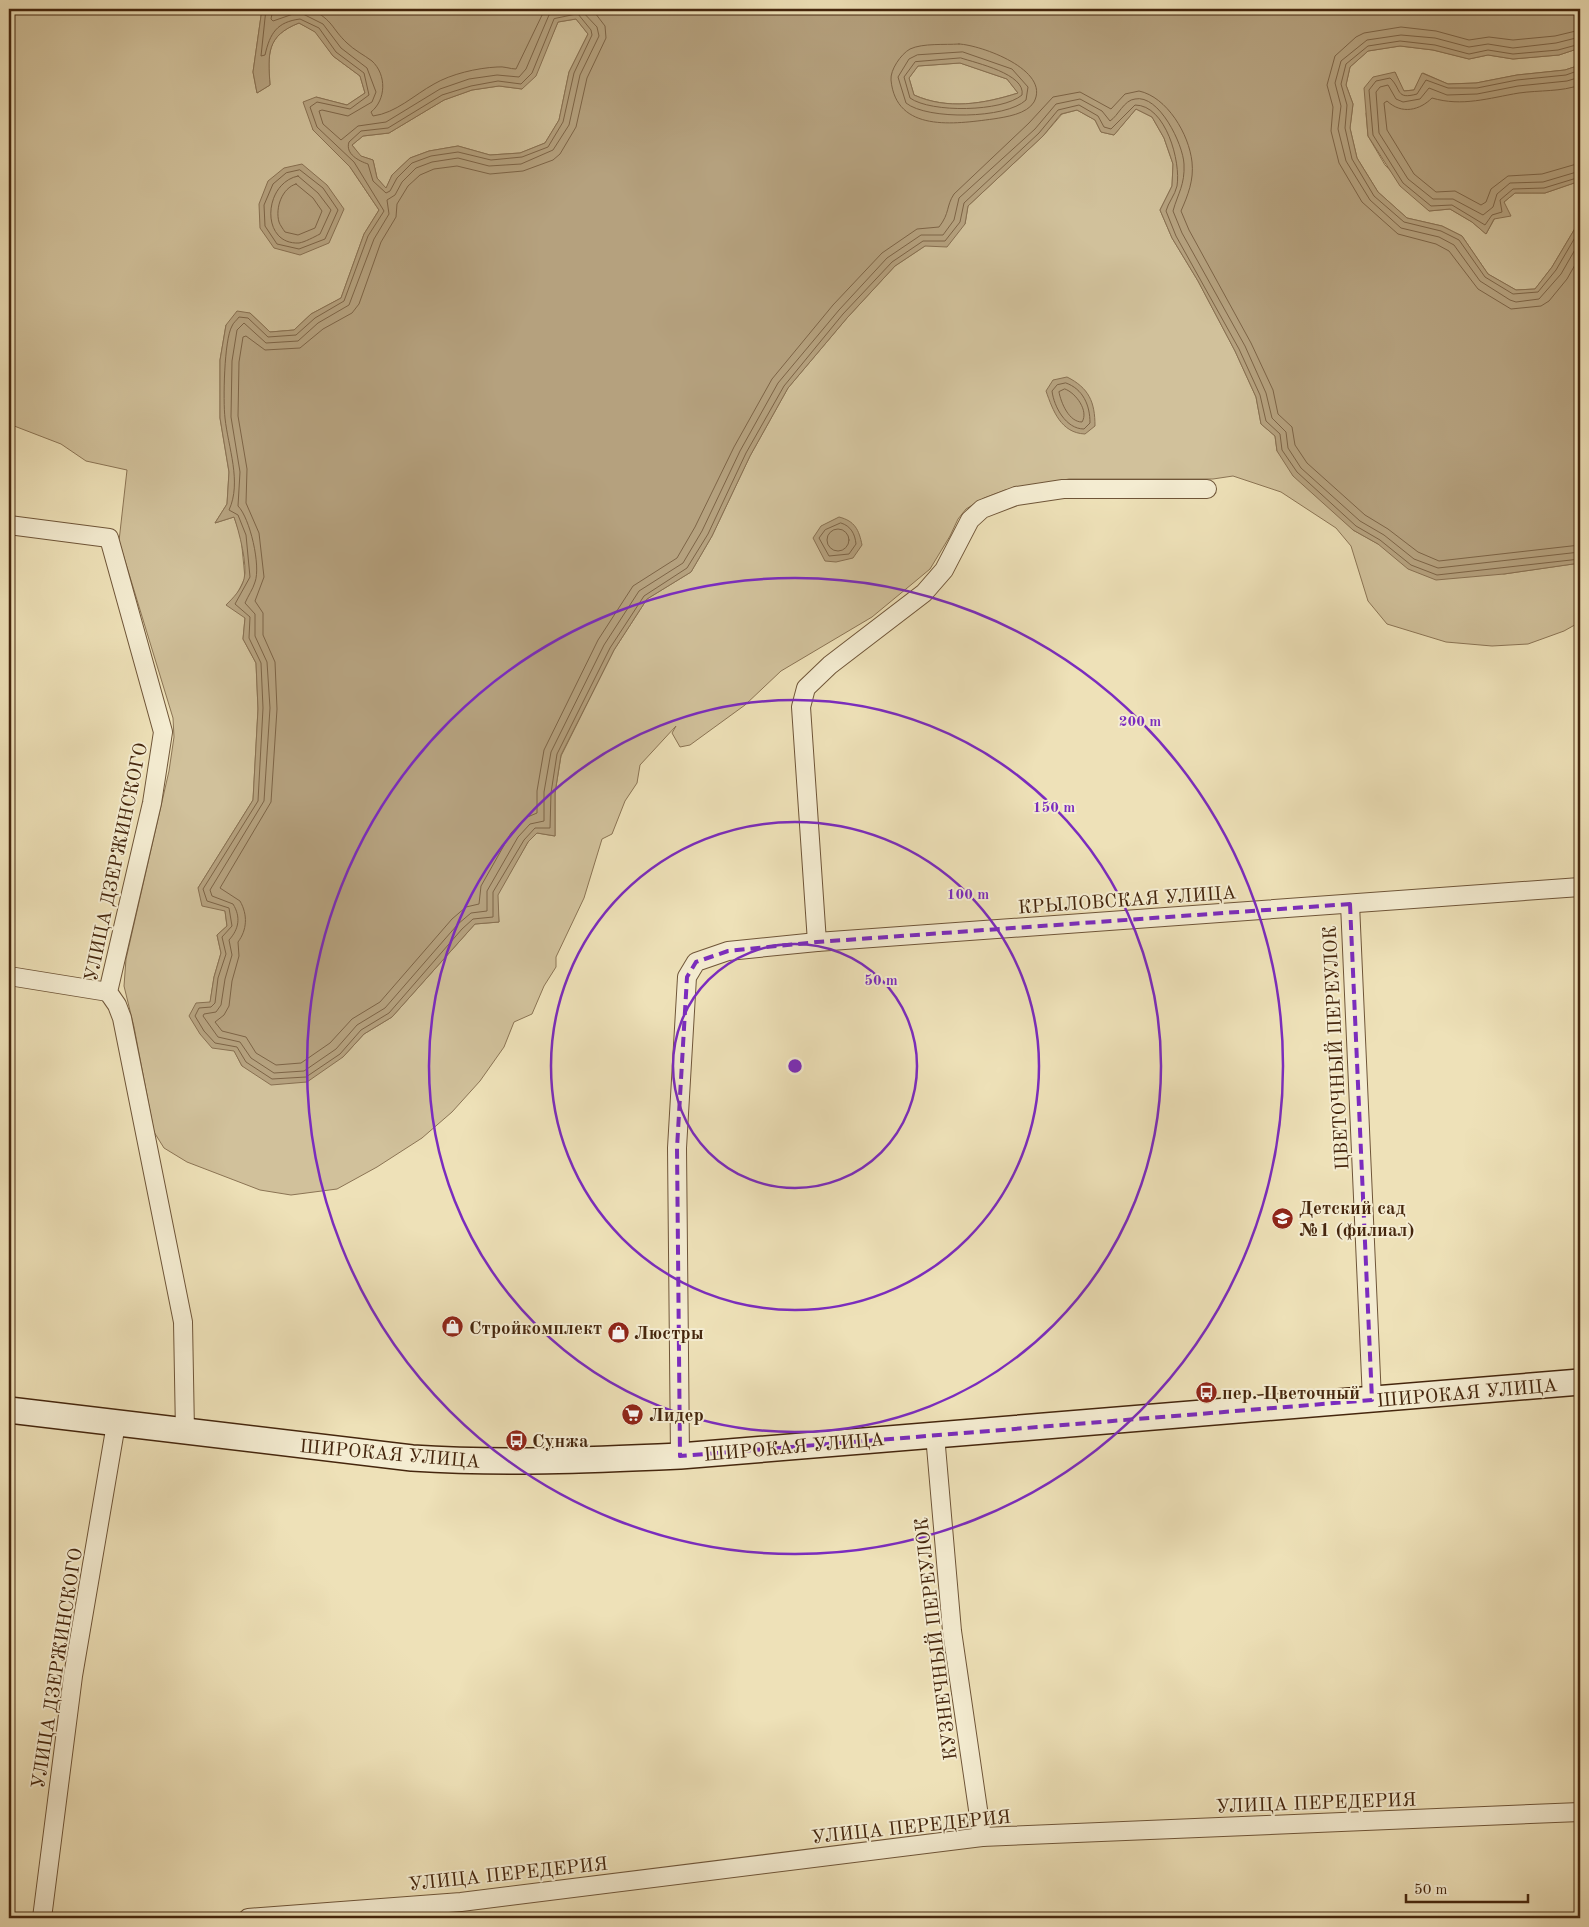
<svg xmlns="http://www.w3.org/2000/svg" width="1589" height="1927" font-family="'Old Standard TT',serif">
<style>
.green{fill:#d1c19b;stroke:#8b7454}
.water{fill:#b5a17e;stroke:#887051;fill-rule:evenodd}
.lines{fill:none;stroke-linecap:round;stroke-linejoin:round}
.shore{stroke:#7d6446;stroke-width:1}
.street-casing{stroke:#6f5538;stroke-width:20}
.secondary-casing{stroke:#45260d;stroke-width:28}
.street{stroke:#f4ecd1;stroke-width:18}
.secondary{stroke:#f4ecd1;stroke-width:25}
.marked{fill:none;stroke:#7b2cbf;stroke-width:4;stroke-dasharray:10 6;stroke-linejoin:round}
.ring{fill:none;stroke:#7b2cbf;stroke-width:2.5}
.labels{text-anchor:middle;stroke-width:4;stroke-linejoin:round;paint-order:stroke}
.street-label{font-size:19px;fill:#45260d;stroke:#f4ecd1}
.poi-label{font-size:19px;font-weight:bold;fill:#45260d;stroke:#f4ecd1;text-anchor:start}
.centre{fill:#7b2cbf;stroke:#f4ecd1;stroke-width:2.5}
.ring-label{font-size:15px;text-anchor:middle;font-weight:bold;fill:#7b2cbf;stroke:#f4ecd1;stroke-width:4;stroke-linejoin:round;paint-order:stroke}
</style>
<rect width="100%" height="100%" fill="#eee1b8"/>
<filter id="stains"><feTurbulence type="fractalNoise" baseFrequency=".004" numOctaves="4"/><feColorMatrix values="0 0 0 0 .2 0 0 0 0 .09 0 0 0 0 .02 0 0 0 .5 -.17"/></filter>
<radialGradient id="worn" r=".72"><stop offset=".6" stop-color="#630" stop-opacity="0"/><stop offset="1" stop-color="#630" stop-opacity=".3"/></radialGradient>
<g class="green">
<path d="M 9,9 L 262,9 L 253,72 L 257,93 L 270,85 C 268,53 266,36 299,23 L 316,32 L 333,56 L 360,76 L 365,93 L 347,105 L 316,97 L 313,130 L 350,167 L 379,210 L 364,234 L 341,298 L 311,314 L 294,330 L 270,332 L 250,313 L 226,325 L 220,360 L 220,418 L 229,472 L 227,504 L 215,523 L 234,517 L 241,537 L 245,578 L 236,596 L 245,618 L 243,639 L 256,663 L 258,709 L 253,800 L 198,888 L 225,911 L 227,926 L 217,935 L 221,953 L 214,977 L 210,1003 L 242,1066 L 343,1057 L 364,1034 L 392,1017 L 475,924 L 499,922 L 497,895 L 528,842 L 537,833 L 555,836 L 555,793 L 561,756 L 614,650 L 647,599 L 691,572 L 712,536 L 750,456 L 788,388 L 847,318 L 895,266 L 925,246 L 965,224 L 968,206 L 1043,136 L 1062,114 L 1077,110 L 1095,120 L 1101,132 L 1114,135 L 1136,109 L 1152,117 L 1164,138 L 1173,164 L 1172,186 L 1160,210 L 1172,238 L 1198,281 L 1235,351 L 1256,397 L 1261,424 L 1275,436 L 1277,451 L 1353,530 L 1378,544 L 1504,574 L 1580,563 L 1580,622 L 1564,631 L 1528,644 L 1492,646 L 1446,642 L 1387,624 L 1368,601 L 1351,546 L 1336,528 L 1281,492 L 1233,476 L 1213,479 L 1069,479 L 1005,490 L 984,498 L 966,509 L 958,519 L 950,536 L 930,569 L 912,584 L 872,617 L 781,671 L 745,705 L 690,745 L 680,747 L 672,733 L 676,726 L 640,765 L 637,783 L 625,801 L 612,834 L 602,839 L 584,898 L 556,957 L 556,967 L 544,986 L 532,1014 L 514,1022 L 504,1047 L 480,1081 L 452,1112 L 422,1138 L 377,1167 L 337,1189 L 291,1195 L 260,1190 L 187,1162 L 164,1148 L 154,1132 L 134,1027 L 124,986 L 126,959 L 169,771 L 174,737 L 173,718 L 119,541 L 127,470 L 86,461 L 61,444 L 9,424 Z"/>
<path d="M 576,19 L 588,34 L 569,72 L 559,120 L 545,143 L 520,153 L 490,155 L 458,146 L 429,151 L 410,158 L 392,175 L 386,189 L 377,178 L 373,160 L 360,156 L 352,145 L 363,136 L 389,133 L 444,100 L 472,90 L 499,86 L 522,89 L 548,45 L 558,22 Z"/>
<path d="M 1400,46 L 1433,50 L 1469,59 L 1488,55 L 1513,59 L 1559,55 L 1580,48 L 1580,65 L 1565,70 L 1517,75 L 1476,83 L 1448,84 L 1423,73 L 1414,90 L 1403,91 L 1395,72 L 1366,113 L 1368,136 L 1385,165 L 1429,211 L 1450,209 L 1472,222 L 1486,234 L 1504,202 L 1515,193 L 1545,193 L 1580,181 L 1580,220 L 1552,267 L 1535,289 L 1516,290 L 1488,274 L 1462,236 L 1442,226 L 1407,218 L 1378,192 L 1357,158 L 1350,128 L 1353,104 L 1346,85 L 1350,67 L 1368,51 Z"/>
<path d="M 960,63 L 1007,79 L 1018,93 C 982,104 949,110 914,95 L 909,78 L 918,66 Z"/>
</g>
<g class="water">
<path d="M 262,9 L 1580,9 L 1580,48 L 1559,55 L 1513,59 L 1488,55 L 1469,59 L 1433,50 L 1400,46 L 1368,51 L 1350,67 L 1346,85 L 1353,104 L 1350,128 L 1357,158 L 1378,192 L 1407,218 L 1442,226 L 1462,236 L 1488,274 L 1516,290 L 1535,289 L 1552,267 L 1580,220 L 1580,563 L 1504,574 L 1436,580 L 1408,569 L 1378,544 L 1353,530 L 1293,476 L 1277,451 L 1275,436 L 1261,424 L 1256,397 L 1235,351 L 1198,281 L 1172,238 L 1160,210 L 1172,186 L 1173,164 L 1164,138 L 1152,117 L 1136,109 L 1114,135 L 1101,132 L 1095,120 L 1077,110 L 1061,114 L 1043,136 L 968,206 L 965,224 L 947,247 L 925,246 L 895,266 L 847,318 L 788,388 L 750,456 L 712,536 L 691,572 L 647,599 L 614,650 L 561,755 L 555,793 L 555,836 L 537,833 L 528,842 L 498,895 L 499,922 L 475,924 L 392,1017 L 364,1034 L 343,1057 L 307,1082 L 271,1085 L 242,1066 L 234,1051 L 212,1048 L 200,1034 L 189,1016 L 196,1003 L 210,1002 L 214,977 L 221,953 L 217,935 L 227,926 L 225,911 L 202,906 L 198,888 L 253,800 L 258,709 L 256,663 L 243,639 L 245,618 L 226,605 C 234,597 241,590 244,579 C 248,566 239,531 234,517 L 215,523 L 227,504 L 229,472 L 220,418 L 220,360 L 226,325 L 237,311 L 250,313 L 270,332 L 294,330 L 311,314 L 341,298 L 364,234 L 379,210 L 350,167 L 313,130 L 303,102 L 316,97 L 347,105 L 365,93 L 360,76 L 333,56 L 315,32 L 299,23 C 266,36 268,54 270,85 L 257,93 L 253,72 ZM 576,19 L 588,34 L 569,72 L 559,120 L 545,143 L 520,153 L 490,155 L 458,146 L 429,151 L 410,158 L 392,175 L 386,188 L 377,178 L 373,160 L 361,156 L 352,145 L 363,136 L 389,133 L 444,100 L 472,90 L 499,86 L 522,89 L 536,76 L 558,22 ZM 960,63 L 1007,79 L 1018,93 C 984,104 947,110 914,95 L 909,78 L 918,66 Z"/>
<path d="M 1580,65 L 1580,181 L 1545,193 L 1515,193 L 1504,202 L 1511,216 L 1494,219 L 1486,234 L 1472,222 L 1450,209 L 1429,211 L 1400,186 L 1368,136 L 1364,88 L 1373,77 L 1395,72 L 1404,91 L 1414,90 L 1422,73 L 1448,84 L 1476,83 L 1517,75 L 1565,70 Z"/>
<path d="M 302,164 L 327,185 L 344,209 L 329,243 L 300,255 L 274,248 L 260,228 L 259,204 L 268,181 L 284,168 Z"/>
<path d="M 1067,377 C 1089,388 1095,402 1095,426 L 1085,434 C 1061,433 1053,411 1046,391 L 1053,380 Z"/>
<path d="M 839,517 C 855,521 859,530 862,545 L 853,558 L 836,562 L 825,561 L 813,538 L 821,526 Z"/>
</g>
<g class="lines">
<g class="shore">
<path d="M 266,9 L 261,56 L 265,55 C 270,33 277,22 300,19 L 319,28 L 336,52 L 364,73 L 369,95 L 350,109 L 317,102 L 310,107 L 317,127 L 354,162 L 384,211 L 368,236 L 344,301 L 315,318 L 296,335 L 268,337 L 248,318 L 239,317 C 237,320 233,323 232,326 C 224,340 223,401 225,418 C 228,447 242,482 229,510 L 238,515 L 246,535 L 250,577 L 235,604 L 250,617 L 249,638 L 261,663 L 263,708 L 258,801 L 203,889 L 207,901 L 229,908 L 232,926 L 222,937 L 226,954 L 218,978 L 215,1003 L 211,1007 L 199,1008 L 195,1016 L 204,1031 L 215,1043 L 237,1047 L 246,1062 L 272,1079 L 306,1077 L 340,1054 L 361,1030 L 389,1013 L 462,929 L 473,919 L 493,917 L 493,892 L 524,840 L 535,828 L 550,828 L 551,793 L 557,754 L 610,648 L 644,596 L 687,568 L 708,534 L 746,453 L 784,386 L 843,314 L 892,262 L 923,241 L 945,241 L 960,222 L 964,203 L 1039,133 L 1058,110 L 1079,105 L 1098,116 L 1104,127 L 1111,129 L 1135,105 C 1166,105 1181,162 1177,186 C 1175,195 1168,203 1166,211 L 1176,236 L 1239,349 L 1260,395 L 1266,421 L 1280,434 L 1282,450 L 1297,472 L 1356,526 L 1380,540 L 1411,565 L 1437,575 L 1580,559"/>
<path d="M 273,9 L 271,19 L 273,21 L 299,12 L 323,24 L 341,48 L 367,68 L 376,92 L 372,102 L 348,116 L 322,110 L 319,111 L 323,124 L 341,140 L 358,126 L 386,122 L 440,89 L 469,79 L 497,75 L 519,77 L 526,69 L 549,15 L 555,11 L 569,9"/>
<path d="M 311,9 C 334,21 331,28 347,43 C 354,50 364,55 372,61 C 387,75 386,100 371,112 L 373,116 C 396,113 414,95 434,84 C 451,74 477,68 497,67 C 504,66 510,69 516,69 L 545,9"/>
<path d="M 580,9 L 597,27 L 599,36 L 580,75 L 569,125 L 553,150 L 521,164 L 489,166 L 458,158 L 432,162 L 416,168 L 402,182 L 395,195 L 387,200 L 389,214 L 374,239 L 349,305 L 318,323 L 298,341 L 266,343 L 244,323 L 237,330 L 232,361 L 231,417 L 240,472 L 238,506 C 250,518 261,566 255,582 C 253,589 248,596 245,603 L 255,614 L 255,636 L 267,662 L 270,708 L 264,801 L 210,890 L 212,896 L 233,904 C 241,917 239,929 229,940 L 232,955 L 225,979 L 221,1005 L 216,1012 L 204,1014 L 203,1016 L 218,1037 L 240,1042 L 251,1058 L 274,1073 L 304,1071 L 336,1049 L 357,1025 L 385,1008 L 458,924 L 471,913 L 487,911 L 487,891 L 518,837 L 530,824 L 544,821 L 544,792 L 551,752 L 604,645 L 639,591 L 683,563 L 702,531 L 740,451 L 778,383 L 839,310 L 887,258 L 921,235 L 943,235 L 954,220 L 959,198 L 1035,129 L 1056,104 L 1080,99 L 1102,111 L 1110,121 C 1118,116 1124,100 1135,99 C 1159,94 1183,144 1184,164 C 1185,185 1178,193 1173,211 L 1182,233 L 1245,346 L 1266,393 L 1272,418 L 1286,432 L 1288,448 L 1301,468 L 1360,521 L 1384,535 L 1414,559 L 1438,568 L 1580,552"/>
<path d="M 592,9 L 605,26 L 606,38 L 587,78 L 576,127 L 560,154 L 553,160 L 523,171 L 490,174 L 457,166 L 434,169 L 420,175 L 408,186 L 397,204 L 396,217 L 381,242 L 359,304 L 352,313 L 323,329 L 300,348 L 265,350 L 246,336 L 243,337 L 239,362 L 238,416 L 247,469 L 246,503 L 259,533 L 264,577 L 255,601 L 263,613 L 263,635 L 275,662 L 277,709 L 271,802 L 220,888 L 240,901 C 248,915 247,930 238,942 L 239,956 L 232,981 L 229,1006 L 224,1015 L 215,1022 L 222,1031 L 246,1037 L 256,1053 L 276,1065 L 301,1063 L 330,1043 L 352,1019 L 380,1002 L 452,919 L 466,907 L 479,904 L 481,886 L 511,833 L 525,818 L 537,813 L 537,791 L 544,750 L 598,640 L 633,586 L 677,558 L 695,527 L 734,447 L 772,379 L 833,305 L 882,253 L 917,229 L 939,227 C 950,213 946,206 954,194 L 1029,123 L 1053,97 L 1080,92 L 1111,109 L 1125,94 L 1139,91 C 1167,97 1189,134 1192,162 C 1194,180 1188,195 1181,211 L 1189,230 L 1251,343 L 1273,390 L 1278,414 L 1292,427 L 1295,445 L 1307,463 L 1365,515 L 1388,529 L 1418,552 L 1439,561 L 1580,545"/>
<path d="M 578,14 L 591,30 L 592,35 L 574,73 L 563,122 L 548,147 L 522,157 L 491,160 L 458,152 L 431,156 L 412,163 L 397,178 L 390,191 L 386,193 L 373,181 L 368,164 C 359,161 345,154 349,142 L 361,131 L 388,128 L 442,95 L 471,86 L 498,81 L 521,84 L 532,73 L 554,19 Z"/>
<path d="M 1580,30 L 1555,36 L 1513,40 L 1489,37 L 1469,40 L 1436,31 L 1401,27 L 1364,33 L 1356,37 L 1335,56 L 1327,85 L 1333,107 L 1331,131 L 1339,163 L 1362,202 L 1398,234 L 1436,244 L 1449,251 L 1478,289 L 1511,309 L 1541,306 L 1549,301 L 1567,279 L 1580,256"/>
<path d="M 1580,37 L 1556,43 L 1513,48 L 1488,44 L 1469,47 L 1435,38 L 1401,35 L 1367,40 L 1341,61 L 1335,83 L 1341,106 L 1338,129 L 1346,161 L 1370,200 L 1401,228 L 1439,237 L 1454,245 L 1480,281 L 1510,300 L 1516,302 L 1539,299 L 1561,274 L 1580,241"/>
<path d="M 959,44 C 981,45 1051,70 1034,102 C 1027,114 1006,117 993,119 C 955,124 896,133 891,80 C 890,70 901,54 910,49 C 923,43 945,45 959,44 Z"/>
<path d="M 1580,44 L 1558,50 L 1513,54 L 1488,50 L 1469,54 L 1435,45 L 1400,41 L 1368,46 L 1346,64 L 1341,84 L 1347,105 L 1345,128 L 1352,159 L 1374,196 L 1404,222 L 1441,231 L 1459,240 L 1485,277 L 1513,294 L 1538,292 L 1556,270 L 1580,229"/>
<path d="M 963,52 L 1012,69 L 1028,87 L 1026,100 C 1006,119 927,120 906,103 L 898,77 L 909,59 L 917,55 Z"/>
<path d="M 961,58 C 976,63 1026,74 1022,95 C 1002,112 931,113 910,98 L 904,77 L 915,62 Z"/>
<path d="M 1580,70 L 1566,75 L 1517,80 L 1477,88 L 1448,88 L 1426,80 L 1417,94 C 1395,100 1402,89 1390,78 L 1376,81 L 1369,90 L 1373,135 L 1403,183 L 1431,206 L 1452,205 L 1485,225 L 1492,215 L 1502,212 L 1500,200 L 1513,189 L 1544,188 L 1580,177"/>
<path d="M 1580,77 L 1567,81 L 1518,86 L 1477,94 L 1447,95 L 1429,88 L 1420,99 L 1403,102 L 1396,99 L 1388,85 L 1380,87 L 1376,92 L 1379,133 L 1408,179 L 1433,199 L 1453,199 L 1483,215 L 1493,207 L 1497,194 L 1510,183 L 1543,182 L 1580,171"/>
<path d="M 1580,85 C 1561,92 1540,90 1519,93 C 1489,98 1462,107 1432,98 C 1420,110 1402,115 1387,101 L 1384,103 L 1387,130 L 1414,174 L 1436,192 L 1455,191 L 1481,205 L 1486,202 L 1491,189 L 1508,176 L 1542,174 L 1580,163"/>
<path d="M 300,170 L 323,188 L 338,210 L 325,239 L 299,249 L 277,244 L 265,226 L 264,205 L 273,184 L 286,173 Z"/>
<path d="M 298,176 L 318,193 L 331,210 L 320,234 C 314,237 305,242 299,243 C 260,245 263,183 298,176 Z"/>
<path d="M 296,184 L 313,198 L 322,211 L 315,228 L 298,235 L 285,232 C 283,229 280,225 279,222 C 275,208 282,188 296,184 Z"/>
<path d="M 1066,383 C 1083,389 1090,405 1090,423 L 1084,429 C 1066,429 1054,407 1052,391 L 1057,385 Z"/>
<path d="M 1065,389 C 1076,393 1089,411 1082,422 C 1069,422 1061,403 1059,392 Z"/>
<path d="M 841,523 C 851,526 855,534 856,544 L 849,554 L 829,556 L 819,538 L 825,530 Z"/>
<circle cx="838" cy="540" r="11"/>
</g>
<defs>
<g id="street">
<path d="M 9,525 L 109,538 L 163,732 L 152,803 L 108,992 L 117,1005 L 122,1018 L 183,1322 L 185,1432"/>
<path d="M 1350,904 L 1372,1400"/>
<path d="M 817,942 L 801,707 L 806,688 L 830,665 L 924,593 L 944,570 L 970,520 L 982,509 L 1016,496 L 1063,489 L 1207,489"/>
<path d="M 9,976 L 108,992"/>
<path d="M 935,1435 L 952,1631 L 982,1837"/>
<path d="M 680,1456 L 677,1148 L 687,977 L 696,962 L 728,951 L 817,942 L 1580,887"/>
<path d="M 42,1918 L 73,1676 L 116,1424"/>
<path d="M 248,1918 L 461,1902 L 982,1837 L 1580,1812"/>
</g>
<path id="secondary" d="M 9,1410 L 412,1458 C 502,1464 591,1460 680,1456 L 1580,1382"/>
</defs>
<use href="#street" class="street-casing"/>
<use href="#secondary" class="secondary-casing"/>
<use href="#street" class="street"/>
<use href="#secondary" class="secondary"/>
</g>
<path class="marked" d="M 1350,904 L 1372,1400 L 680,1456 L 677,1148 L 687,977 L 696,962 L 728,951 L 817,942 Z"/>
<g class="ring">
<circle cx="795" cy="1066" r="122"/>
<circle cx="795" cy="1066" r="244"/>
<circle cx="795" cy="1066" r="366"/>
<circle cx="795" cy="1066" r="488"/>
</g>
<defs>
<symbol id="school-disc" viewBox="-11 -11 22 22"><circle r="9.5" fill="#8f2418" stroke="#f4ecd1"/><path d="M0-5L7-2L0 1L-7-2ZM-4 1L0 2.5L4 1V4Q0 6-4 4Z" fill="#fff"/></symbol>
<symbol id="shop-disc" viewBox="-11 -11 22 22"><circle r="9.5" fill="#8f2418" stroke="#f4ecd1"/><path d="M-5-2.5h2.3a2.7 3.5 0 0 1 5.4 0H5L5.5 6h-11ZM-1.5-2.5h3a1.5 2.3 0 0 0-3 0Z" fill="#fff"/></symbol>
<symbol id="bus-disc" viewBox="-11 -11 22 22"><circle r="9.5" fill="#8f2418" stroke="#f4ecd1"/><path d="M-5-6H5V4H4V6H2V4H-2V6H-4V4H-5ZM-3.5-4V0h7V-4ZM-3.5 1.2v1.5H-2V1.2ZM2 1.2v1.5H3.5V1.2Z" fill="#fff"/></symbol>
<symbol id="supermarket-disc" viewBox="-11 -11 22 22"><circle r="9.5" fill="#8f2418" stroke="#f4ecd1"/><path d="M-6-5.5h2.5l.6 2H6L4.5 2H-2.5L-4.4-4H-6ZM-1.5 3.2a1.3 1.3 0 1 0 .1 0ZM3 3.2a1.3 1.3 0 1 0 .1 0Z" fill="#fff"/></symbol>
</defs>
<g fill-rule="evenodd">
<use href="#school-disc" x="1270" y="1206" width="25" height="25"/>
<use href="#shop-disc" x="440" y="1314" width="25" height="25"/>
<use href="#shop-disc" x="606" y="1320" width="25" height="25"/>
<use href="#bus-disc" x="1194" y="1380" width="25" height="25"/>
<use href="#supermarket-disc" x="620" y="1402" width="25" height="25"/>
<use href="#bus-disc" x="504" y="1428" width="25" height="25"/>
</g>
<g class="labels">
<g class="street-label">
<text transform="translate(115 862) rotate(-78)" y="7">УЛИЦА ДЗЕРЖИНСКОГО</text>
<text transform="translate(1127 899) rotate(-4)" y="7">КРЫЛОВСКАЯ УЛИЦА</text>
<text transform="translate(1335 1048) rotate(-93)" y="7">ЦВЕТОЧНЫЙ ПЕРЕУЛОК</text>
<text transform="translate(1467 1392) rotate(-5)" y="7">ШИРОКАЯ УЛИЦА</text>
<text transform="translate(794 1446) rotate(-5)" y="7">ШИРОКАЯ УЛИЦА</text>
<text transform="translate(390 1453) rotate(5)" y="7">ШИРОКАЯ УЛИЦА</text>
<text transform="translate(935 1639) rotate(-97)" y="7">КУЗНЕЧНЫЙ ПЕРЕУЛОК</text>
<text transform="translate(56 1668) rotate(-81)" y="7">УЛИЦА ДЗЕРЖИНСКОГО</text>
<text transform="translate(1316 1802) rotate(-2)" y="7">УЛИЦА ПЕРЕДЕРИЯ</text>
<text transform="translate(911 1826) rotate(-6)" y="7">УЛИЦА ПЕРЕДЕРИЯ</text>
<text transform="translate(508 1873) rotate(-6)" y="7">УЛИЦА ПЕРЕДЕРИЯ</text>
</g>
<g class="poi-label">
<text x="1299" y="1214">Детский сад<tspan x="1299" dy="22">№1 (филиал)</tspan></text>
<text x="469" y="1334">Стройкомплект</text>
<text x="634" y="1339">Люстры</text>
<text x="1222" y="1399">пер. Цветочный</text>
<text x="649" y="1421">Лидер</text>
<text x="532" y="1447">Сунжа</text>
</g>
</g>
<circle cx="795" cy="1066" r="8" class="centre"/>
<g class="ring-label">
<text x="1140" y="726">200 m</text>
<text x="1054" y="812">150 m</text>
<text x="968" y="899">100 m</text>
<text x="881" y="985">50 m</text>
</g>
<rect width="1589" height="1927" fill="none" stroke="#eee1b8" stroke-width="30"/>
<rect x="10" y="10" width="1569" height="1907" fill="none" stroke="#45260d" stroke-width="2.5"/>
<rect x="15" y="15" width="1559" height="1897" fill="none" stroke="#45260d"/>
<path d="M1406 1894v8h122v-8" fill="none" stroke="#45260d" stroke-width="2.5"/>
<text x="1414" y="1894" font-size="15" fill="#45260d" stroke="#f4ecd1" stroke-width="4" paint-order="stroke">50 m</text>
<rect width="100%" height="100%" filter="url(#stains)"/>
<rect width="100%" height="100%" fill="url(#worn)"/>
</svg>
